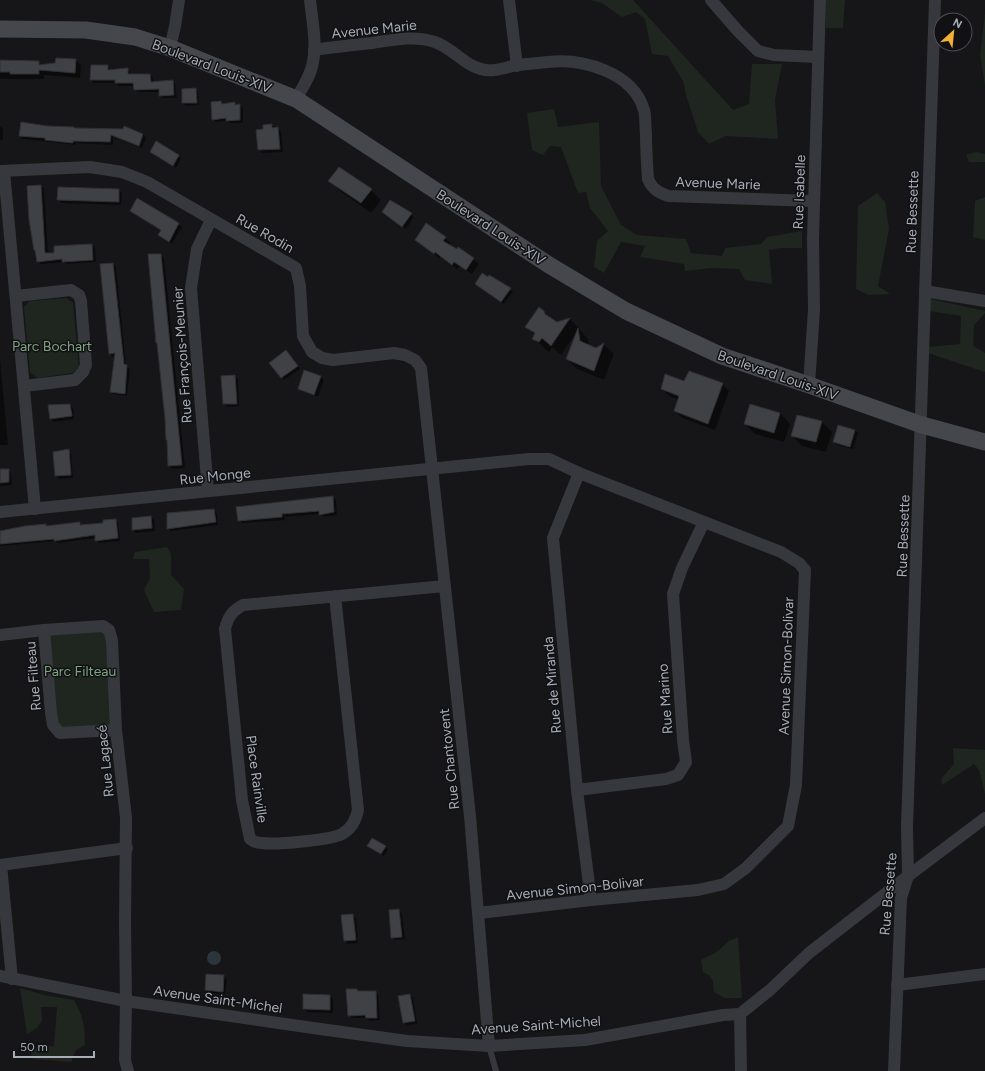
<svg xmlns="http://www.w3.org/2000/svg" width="985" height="1071" font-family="Figtree,sans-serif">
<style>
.green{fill:#1e261f}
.water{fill:#2c353c}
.shadow{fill:#0007}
.building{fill:#404145;stroke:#303034}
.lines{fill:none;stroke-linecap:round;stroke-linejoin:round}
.lane{stroke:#37383d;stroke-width:6}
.street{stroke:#37383d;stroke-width:12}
.secondary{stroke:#45474d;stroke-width:17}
.labels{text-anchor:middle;stroke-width:3;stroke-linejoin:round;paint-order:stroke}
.street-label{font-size:14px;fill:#a8adb8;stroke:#111113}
.park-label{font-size:14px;fill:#7fa381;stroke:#111113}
</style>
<rect width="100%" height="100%" fill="#161618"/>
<g class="green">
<path d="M 590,0 L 633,0 L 733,110 L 749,104 L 752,64 L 782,64 L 775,100 L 778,139 L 726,136 L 709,144 L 698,132 L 686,95 L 683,81 L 668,56 L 652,54 L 645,19 L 636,12 L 622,17 L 602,3 Z"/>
<path d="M 826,0 L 845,0 L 843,28 L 826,28 Z"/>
<path d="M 985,13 L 985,86 L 980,55 Z"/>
<path d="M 554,109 L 558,127 L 599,122 L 601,186 L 621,225 L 637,235 L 686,239 L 691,253 L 722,256 L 725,248 L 761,244 L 767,237 L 802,231 L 802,248 L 781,248 L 769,250 L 772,284 L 745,280 L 739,269 L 712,268 L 685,271 L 684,264 L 640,257 L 645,246 L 621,242 L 604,273 L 594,267 L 597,241 L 608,231 L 590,208 L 586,192 L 578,193 L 561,147 L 550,146 L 543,155 L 532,150 L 527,113 Z"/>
<path d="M 976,152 L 985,154 L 985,162 L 969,162 L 966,155 Z"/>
<path d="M 877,193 L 885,202 L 889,229 L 878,286 L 890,294 L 868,295 L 856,289 L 858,206 Z"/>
<path d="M 985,197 L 985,240 L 973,237 L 975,201 Z"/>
<path d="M 66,298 L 73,303 L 79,368 L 72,373 L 37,378 L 30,372 L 24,307 L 30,301 Z"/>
<path d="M 931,299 L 985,311 L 985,313 L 974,325 L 973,346 L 985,353 L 985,372 L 928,353 L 929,347 L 960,344 L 961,316 L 929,311 Z"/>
<path d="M 167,547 L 171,554 L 171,575 L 184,589 L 181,610 L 154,612 L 144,590 L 150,578 L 149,559 L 133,559 L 135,552 Z"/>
<path d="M 44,630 L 109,630 L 116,730 L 79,733 L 53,725 Z"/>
<path d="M 953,748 L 985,750 L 985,794 L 979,770 L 974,764 L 942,785 L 941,779 L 954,764 Z"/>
<path d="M 738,937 L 742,998 L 725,998 L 714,992 C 713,981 714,977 703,972 L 701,960 L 717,952 L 729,941 Z"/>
<path d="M 20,988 L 44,995 L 74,1000 C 83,1015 85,1027 85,1045 L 76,1050 L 71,1062 L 33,1059 L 29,1048 L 54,1046 L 57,1007 L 41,1007 L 42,1021 L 37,1028 L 27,1034 Z"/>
</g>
<circle class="water" cx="214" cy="958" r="7"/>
<g class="shadow">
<path d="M 2,59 L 4,61 L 38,62 L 42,66 L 75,60 L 81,65 L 80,78 L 44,75 L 44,79 L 0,79 L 0,60 Z"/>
<path d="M 108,66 L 111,69 L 110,70 L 127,69 L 130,72 L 131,75 L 150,75 L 153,78 L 153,83 L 172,81 L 175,84 L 177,98 L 163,98 L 160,95 L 160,92 L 138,92 L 135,89 L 134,86 L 119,86 L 116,83 L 94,83 L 91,80 Z"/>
<path d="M 195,89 L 198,92 L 199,105 L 186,106 L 183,103 Z"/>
<path d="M 221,102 L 223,104 L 235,103 L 237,106 L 240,105 L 243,109 L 243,123 L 230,123 L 228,121 L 216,122 L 213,119 Z"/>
<path d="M 272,125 L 281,131 L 283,152 L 262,153 L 259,149 L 264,126 Z"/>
<path d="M 0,126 L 3,129 L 3,140 L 0,140 Z"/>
<path d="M 47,127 L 74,128 L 76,129 L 143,134 L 146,138 L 142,148 L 113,137 L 113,145 L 76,143 L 76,145 L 23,139 L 20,136 Z"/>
<path d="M 151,152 L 178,156 L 181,159 L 176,168 Z"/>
<path d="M 330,181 L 371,190 L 381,200 L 371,213 L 340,191 Z"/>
<path d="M 41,186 L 44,189 L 48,254 L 55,254 L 92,245 L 95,248 L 96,262 L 66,264 L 64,262 L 41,264 L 38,261 Z"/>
<path d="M 119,190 L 122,193 L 121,205 L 62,203 L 59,200 Z"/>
<path d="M 137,200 L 182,227 L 172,244 L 163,238 L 162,230 L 131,211 Z"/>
<path d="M 391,201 L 414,217 L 406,229 L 383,212 Z"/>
<path d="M 426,224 L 445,238 L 451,243 L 449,246 L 457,251 L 459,249 L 479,264 L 472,274 L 460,266 L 457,269 L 441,256 L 439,258 L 416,240 Z"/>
<path d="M 161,255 L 164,258 L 185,468 L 172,469 L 169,466 L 166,418 L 158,344 L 157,343 Z"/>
<path d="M 113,264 L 116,267 L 126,366 L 130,369 L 127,396 L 114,394 L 111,391 L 115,356 L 113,357 L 110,354 Z"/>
<path d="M 490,277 L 513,292 L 504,304 L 479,287 Z"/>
<path d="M 544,312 L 557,324 L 570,319 L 588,339 L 589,346 L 596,349 L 604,345 L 614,354 L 604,380 L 577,369 L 567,359 L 576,333 L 561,355 L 552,347 L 549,352 L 544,348 L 534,338 L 535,335 L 527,326 Z"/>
<path d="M 289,355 L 300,369 L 284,380 L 282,377 Z"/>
<path d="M 0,359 L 8,445 L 0,445 Z"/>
<path d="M 305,371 L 321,377 L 324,380 L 318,397 L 302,391 L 299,388 Z"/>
<path d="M 235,376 L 238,379 L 239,406 L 227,407 L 224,404 Z"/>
<path d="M 685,382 L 722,384 L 729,391 L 715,430 L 682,418 L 675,411 L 679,400 L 669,396 L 662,389 Z"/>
<path d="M 70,405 L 73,408 L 74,419 L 54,422 L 51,419 Z"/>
<path d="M 780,413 L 790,424 L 784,442 L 755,434 L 745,424 Z"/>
<path d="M 822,422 L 832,432 L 826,452 L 802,446 L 792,436 Z"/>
<path d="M 838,426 L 855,430 L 858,433 L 853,449 L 837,445 L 834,442 Z"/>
<path d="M 68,451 L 71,454 L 73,478 L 59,479 L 56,476 L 54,453 Z"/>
<path d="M 0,470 L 8,470 L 11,473 L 12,485 L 0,486 Z"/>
<path d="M 333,497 L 336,500 L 337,515 L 323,517 L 320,514 L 284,517 L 285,520 L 242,523 L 239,520 L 237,508 Z"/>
<path d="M 214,510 L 217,514 L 218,525 L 171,531 L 168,528 Z"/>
<path d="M 151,517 L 154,520 L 155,531 L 136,533 L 133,530 Z"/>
<path d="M 115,520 L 118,523 L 120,541 L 99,543 L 96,538 L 58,543 L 56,541 L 0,546 L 0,531 L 80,523 L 82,525 L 104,524 Z"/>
<path d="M 369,846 L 385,846 L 388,849 L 384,856 Z"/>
<path d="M 399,911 L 402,914 L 405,939 L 395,940 L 392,937 Z"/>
<path d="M 352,915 L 356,918 L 358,943 L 348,944 L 345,941 Z"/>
<path d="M 224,976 L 227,980 L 225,994 L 209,993 L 206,990 Z"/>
<path d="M 357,990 L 359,992 L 375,992 L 378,995 L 380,1020 L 370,1021 L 366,1018 L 352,1018 L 349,1015 Z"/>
<path d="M 304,995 L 330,996 L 333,999 L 333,1013 L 307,1012 L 304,1009 Z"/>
<path d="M 410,995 L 413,998 L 417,1024 L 407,1025 L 404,1022 Z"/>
</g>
<g class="building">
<path d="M 56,58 L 76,59 L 75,73 L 39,70 L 39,74 L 10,74 L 10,72 L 0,72 L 0,60 L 39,61 L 39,65 L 55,63 Z"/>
<path d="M 91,65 L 108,65 L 108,70 L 128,68 L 128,74 L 150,74 L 151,82 L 173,80 L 174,95 L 159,96 L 159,89 L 134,90 L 133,83 L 115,83 L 115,80 L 90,80 Z"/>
<path d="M 196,88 L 197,103 L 182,103 L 182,89 Z"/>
<path d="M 221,101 L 222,104 L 235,102 L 235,105 L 240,104 L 240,120 L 226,121 L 226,118 L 212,120 L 211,102 Z"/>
<path d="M 21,122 L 47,126 L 74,127 L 74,128 L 123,129 L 124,126 L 143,134 L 139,146 L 111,135 L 110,142 L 73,141 L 73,143 L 45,140 L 45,138 L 19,136 Z"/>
<path d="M 272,124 L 272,128 L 278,127 L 280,149 L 258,150 L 256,130 L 263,129 L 263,125 Z"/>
<path d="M 156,141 L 179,155 L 173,166 L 150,152 Z"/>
<path d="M 339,167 L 372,189 L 361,203 L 328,181 Z"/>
<path d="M 41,185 L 45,253 L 54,253 L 54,246 L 92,244 L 93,260 L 62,262 L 62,259 L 37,262 L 35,250 L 34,250 L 29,220 L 27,186 Z"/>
<path d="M 58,187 L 119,189 L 119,202 L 57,200 Z"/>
<path d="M 137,198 L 179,223 L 169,242 L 158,235 L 161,230 L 130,211 Z"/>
<path d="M 390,200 L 412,213 L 402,227 L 382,212 Z"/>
<path d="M 426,223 L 446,237 L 443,241 L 457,249 L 458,247 L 474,258 L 466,270 L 454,262 L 452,265 L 435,252 L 434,254 L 415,240 Z"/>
<path d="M 148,254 L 161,254 L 182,465 L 168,466 L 167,440 L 166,440 L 165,418 L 157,343 L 156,343 Z"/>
<path d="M 113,263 L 124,364 L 127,365 L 125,394 L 110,392 L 115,353 L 109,354 L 100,264 Z"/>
<path d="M 482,273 L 488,277 L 489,275 L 511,288 L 501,302 L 475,284 Z"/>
<path d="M 539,307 L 544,311 L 545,314 L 557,322 L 570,318 L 551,346 L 542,338 L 539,342 L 532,339 L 535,333 L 525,327 Z"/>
<path d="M 578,328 L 580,341 L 596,348 L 604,343 L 594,371 L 566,359 Z"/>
<path d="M 286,350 L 298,366 L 281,378 L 269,363 Z"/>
<path d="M 304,370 L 321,376 L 314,395 L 298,389 Z"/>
<path d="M 689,371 L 723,383 L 708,424 L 674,411 L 679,396 L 661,389 L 665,374 L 684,381 Z"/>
<path d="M 235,375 L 237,404 L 223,404 L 221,376 Z"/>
<path d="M 70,404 L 72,416 L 50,419 L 48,405 Z"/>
<path d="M 750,404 L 780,413 L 774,433 L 744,424 Z"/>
<path d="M 797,415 L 822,421 L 816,442 L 791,436 Z"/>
<path d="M 838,425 L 855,430 L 850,447 L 833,442 Z"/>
<path d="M 69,449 L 71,475 L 55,476 L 53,452 Z"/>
<path d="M 0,469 L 9,469 L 9,482 L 0,483 Z"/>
<path d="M 333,496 L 334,512 L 319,515 L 319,511 L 282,514 L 282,517 L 238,521 L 236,507 Z"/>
<path d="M 214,509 L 216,522 L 167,529 L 167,513 Z"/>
<path d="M 151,516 L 152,528 L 132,530 L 132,518 Z"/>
<path d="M 116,519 L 118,538 L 95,541 L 95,535 L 54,541 L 54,539 L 0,544 L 0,531 L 25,526 L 46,524 L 46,526 L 80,522 L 80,525 L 103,523 L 103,520 Z"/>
<path d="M 372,838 L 386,846 L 381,854 L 367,846 Z"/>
<path d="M 399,909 L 402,937 L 391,938 L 389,910 Z"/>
<path d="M 353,914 L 356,940 L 344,941 L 341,915 Z"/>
<path d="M 206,974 L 224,975 L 223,992 L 205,990 Z"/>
<path d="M 346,989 L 357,989 L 358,991 L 376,991 L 377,1018 L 366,1018 L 365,1015 L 348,1016 Z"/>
<path d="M 303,994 L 330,995 L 330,1010 L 303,1009 Z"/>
<path d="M 410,994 L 415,1021 L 403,1023 L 398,996 Z"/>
</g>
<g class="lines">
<path class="lane" d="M 489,1046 L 496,1071"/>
<g class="street">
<path d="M 509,0 L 517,66"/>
<path d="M 711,0 L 738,31 L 758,51 L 774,55 L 818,57"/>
<path d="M 170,48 L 175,26 L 179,0"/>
<path d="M 314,50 C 333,47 353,45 372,43 C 393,40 414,35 435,42 C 453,48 465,67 485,70 C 496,72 506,67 517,65 C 527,64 538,63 548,62 C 582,58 633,72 644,110 C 646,117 645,126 646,134 C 646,149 647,164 648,179 C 653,190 658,192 668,196 L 814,201"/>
<path d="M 296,99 C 303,87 311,75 313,62 C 317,42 312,20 310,0"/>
<path d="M 0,171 L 90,167 L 122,172 L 147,182 L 296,268 L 300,286 L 303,336 L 312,352 L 322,358 L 333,360 L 394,353 L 405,355 L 415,360 L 421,368 L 470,816 L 489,1046"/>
<path d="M 4,171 L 35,509"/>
<path d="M 925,291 L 985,301"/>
<path d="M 16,296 L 71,290 L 79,295 L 81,301 L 86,365 L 83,372 L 75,380 L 24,386"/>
<path d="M 809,385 L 814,310 L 813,239 L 820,0"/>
<path d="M 579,473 L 553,538 L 577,790 L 591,900"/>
<path d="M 208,491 L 191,288 L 197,249 L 211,220"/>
<path d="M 0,512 L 529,459 L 549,459 L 579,473 L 781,552 L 799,563 L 805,570 L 796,785 L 788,826 L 746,868 L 724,884 L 698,890 L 591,900 L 479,913"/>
<path d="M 335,596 L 358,810 C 356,820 351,829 342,834 C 331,840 275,845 262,843 C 257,843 254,842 250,839 L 242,800 L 225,629 C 228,617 232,611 243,605 L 445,586"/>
<path d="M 44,630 L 51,713 L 53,725 L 60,733 L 116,730"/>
<path d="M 0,635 L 44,630 L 103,626 L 109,630 L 112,640 L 116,730 L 126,818 L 125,923 L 126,1001 L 125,1060 L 128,1071"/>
<path d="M 577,790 L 666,779 L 678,775 L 686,762 L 683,740 L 673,594 L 682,568 L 704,522"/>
<path d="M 0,865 L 127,848"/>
<path d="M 1,865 L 12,979"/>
<path d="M 0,976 L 126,1001 L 313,1028 L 407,1041 L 489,1046 L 585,1040 L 723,1015 L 740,1014 L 770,990 L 809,953 L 908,876 L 985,818"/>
<path d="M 897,985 L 985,974"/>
<path d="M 740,1014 L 741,1071"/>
<path d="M 894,1071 L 901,898 L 908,876 L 907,827 L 935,0"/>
</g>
<path class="secondary" d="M 0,29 L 86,30 L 135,37 L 170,48 L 296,99 L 549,265 L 626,311 L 722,356 L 809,385 L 922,425 L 985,442"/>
</g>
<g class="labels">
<g class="street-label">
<text transform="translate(374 29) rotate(-6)" y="5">Avenue Marie</text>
<text transform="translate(212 66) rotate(21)" y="5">Boulevard Louis-XIV</text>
<text transform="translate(718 183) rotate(2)" y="5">Avenue Marie</text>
<text transform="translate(799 192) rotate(-88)" y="5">Rue Isabelle</text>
<text transform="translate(912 212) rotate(-88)" y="5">Rue Bessette</text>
<text transform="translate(491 227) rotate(33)" y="5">Boulevard Louis-XIV</text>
<text transform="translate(265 233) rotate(30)" y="5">Rue Rodin</text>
<text transform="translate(182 355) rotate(-94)" y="5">Rue François-Meunier</text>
<text transform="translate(778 375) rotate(19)" y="5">Boulevard Louis-XIV</text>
<text transform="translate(215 476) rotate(-6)" y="5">Rue Monge</text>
<text transform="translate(903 536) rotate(-88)" y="5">Rue Bessette</text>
<text transform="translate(786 666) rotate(-88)" y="5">Avenue Simon-Bolivar</text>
<text transform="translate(33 676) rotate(-95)" y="5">Rue Filteau</text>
<text transform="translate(552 685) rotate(-95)" y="5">Rue de Miranda</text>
<text transform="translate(665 699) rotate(-94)" y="5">Rue Marino</text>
<text transform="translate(449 759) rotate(-96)" y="5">Rue Chantovent</text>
<text transform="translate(105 761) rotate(-96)" y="5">Rue Lagacé</text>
<text transform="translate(257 779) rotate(82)" y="5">Place Rainville</text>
<text transform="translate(575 888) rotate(-6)" y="5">Avenue Simon-Bolivar</text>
<text transform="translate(888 894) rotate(-85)" y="5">Rue Bessette</text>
<text transform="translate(218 999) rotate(8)" y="5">Avenue Saint-Michel</text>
<text transform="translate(536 1025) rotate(-4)" y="5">Avenue Saint-Michel</text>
</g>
<g class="park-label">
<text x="52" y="351">Parc Bochart</text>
<text x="80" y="676">Parc Filteau</text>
</g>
</g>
<g transform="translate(953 32) rotate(27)"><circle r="19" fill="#111113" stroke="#4d4f55"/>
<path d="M0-3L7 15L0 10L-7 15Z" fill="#f2b134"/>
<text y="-6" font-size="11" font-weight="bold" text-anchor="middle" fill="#a8adb8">N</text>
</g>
<path d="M14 1051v6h80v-6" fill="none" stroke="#a8adb8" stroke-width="2"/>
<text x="20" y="1051" font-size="12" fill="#a8adb8" stroke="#111113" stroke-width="3" paint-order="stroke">50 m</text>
</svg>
